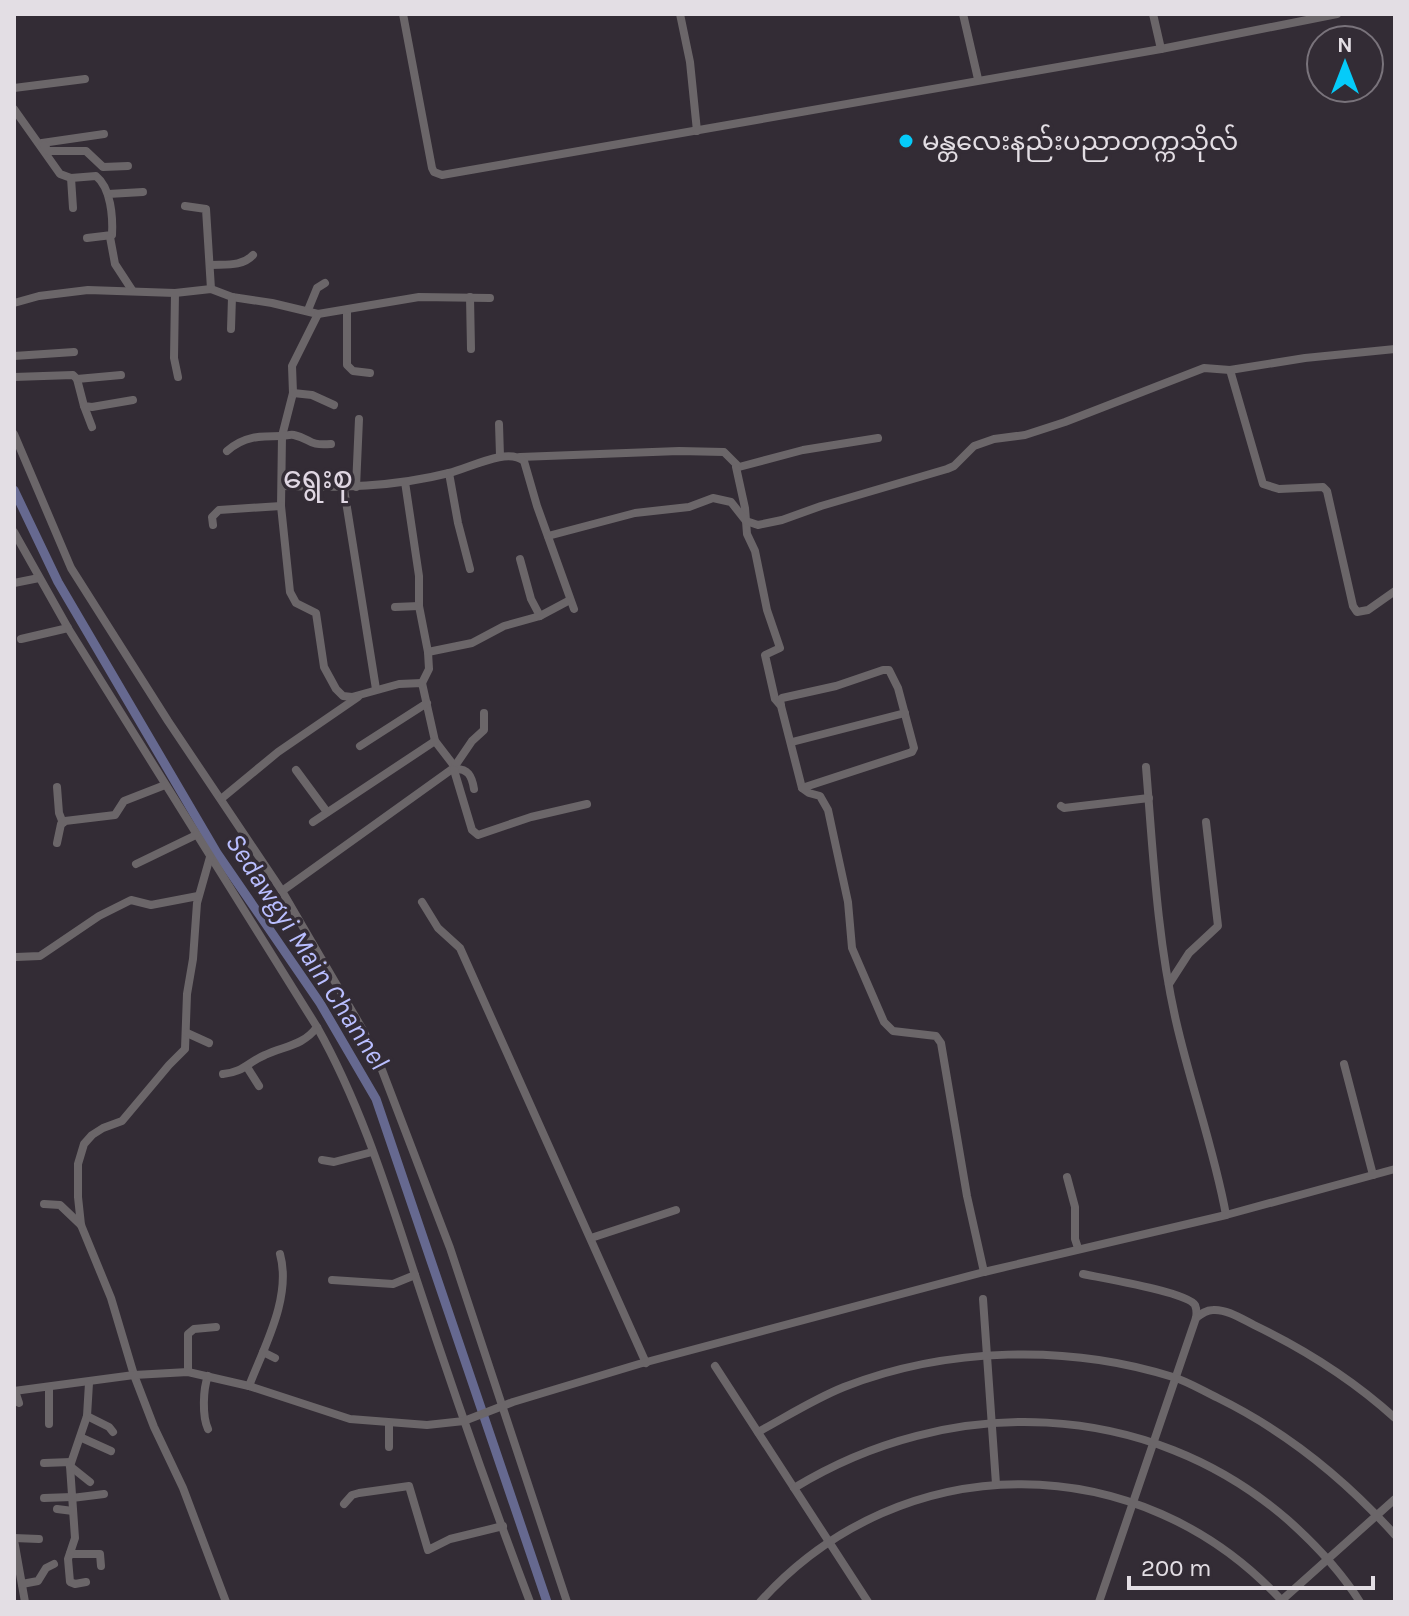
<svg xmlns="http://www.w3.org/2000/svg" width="1409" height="1616" font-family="Karla,'Noto Sans Myanmar',sans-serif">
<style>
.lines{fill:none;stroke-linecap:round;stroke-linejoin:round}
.canal{stroke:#666990;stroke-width:9}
.minor{stroke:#6b6669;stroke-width:8}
.poi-dot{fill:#05cbf9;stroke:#332c35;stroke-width:3}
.labels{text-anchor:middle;stroke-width:7;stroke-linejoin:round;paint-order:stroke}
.poi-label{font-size:26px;fill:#e3dee4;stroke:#332c35;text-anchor:start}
.water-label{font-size:28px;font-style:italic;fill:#b9beff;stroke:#332c35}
.quarter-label{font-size:30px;fill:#e0d7e3;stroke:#332c35}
</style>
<rect width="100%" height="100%" fill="#332c35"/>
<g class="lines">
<path class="canal" d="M 14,490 L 58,582 L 217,853 L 320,1003 L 376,1099 L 547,1602"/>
<g class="minor">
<path d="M 403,14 L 432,168 L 434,172 L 442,175 L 1161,49 L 1337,14"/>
<path d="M 680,14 L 690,62 L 697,131"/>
<path d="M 963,14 L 978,79"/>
<path d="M 1153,14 L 1161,49"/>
<path d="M 14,88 L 85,79"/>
<path d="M 14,109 L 60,174 L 71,178 L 96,176 C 111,188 113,217 112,235 L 87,238"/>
<path d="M 42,143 L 104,134"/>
<path d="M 44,145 L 48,151 L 86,151 L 103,167 L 128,166"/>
<path d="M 71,178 L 73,208"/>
<path d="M 108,194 L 143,192"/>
<path d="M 185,206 L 206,209 L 211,289"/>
<path d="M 110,237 L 115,264 L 132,290"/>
<path d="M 210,265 C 225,264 242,267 253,255"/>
<path d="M 175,293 L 174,358 L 178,377"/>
<path d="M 470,297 L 471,349"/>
<path d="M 14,303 L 39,296 L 88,290 L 175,293 L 211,289 L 232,297 L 272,303 L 318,314 L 292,366 L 293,393 L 282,436 L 281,506 L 290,592 L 296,603 L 316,613 L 324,667 L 336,689 L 343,696 L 352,697 L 399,684 L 422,683 L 435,741 L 455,767 L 282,891"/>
<path d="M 308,310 L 317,288 L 325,283"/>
<path d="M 347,310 L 347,365 L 353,371 L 370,373"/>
<path d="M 318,314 L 419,297 L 490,298"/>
<path d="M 231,329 L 232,297"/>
<path d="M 14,356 L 74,352"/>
<path d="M 1230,370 L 1263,484 L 1279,489 L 1323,487 L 1327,491 L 1353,606 L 1357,612 L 1368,610 L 1395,591"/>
<path d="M 14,377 L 73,375 L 77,379 L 84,406 L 92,407 L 133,400"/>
<path d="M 77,379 L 121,375"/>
<path d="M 293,393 L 312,395 L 334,405"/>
<path d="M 84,406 L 92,427"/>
<path d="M 499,424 L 500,456"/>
<path d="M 14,434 L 71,568 L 168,721 L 282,891 L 363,1030 L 382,1070 L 450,1248 L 567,1602"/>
<path d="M 227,451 C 244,436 260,436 281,436 C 286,436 290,434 294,435 C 312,439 307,446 331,444"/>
<path d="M 520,457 L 679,451 L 724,452 L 739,467 L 803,450 L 878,438"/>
<path d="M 736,467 L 745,508 L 747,534 L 755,551 L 767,610 L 780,648 L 765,655 L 775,699 L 781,706 L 802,788 L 809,793 L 820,796 L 828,810 L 848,902 L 852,948 L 884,1022 L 893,1031 L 936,1036 L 941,1043 L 967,1196 L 984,1272"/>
<path d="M 449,473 L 458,523 L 470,569"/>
<path d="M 405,482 L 419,576 L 419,606 L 428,652 L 429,669 L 422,683"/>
<path d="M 283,486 C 339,488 394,487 449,473 C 470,468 507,447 524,461 L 537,506 L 574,609"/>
<path d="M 356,487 L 359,419"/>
<path d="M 344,489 L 376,689"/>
<path d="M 213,525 L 212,517 L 219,510 L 281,506"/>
<path d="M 14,532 L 68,628 L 317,1027 C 361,1105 387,1190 415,1275 C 451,1385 489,1494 530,1602"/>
<path d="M 548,536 L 635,513 L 689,507 L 713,498 L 731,502 L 746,521 L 758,525 L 782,520 L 821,506 L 947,469 L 954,466 L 974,446 L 994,439 L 1025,435 L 1065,422 L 1204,368 L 1230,370 L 1305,358 L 1395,349"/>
<path d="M 520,559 L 531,599 L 540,616"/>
<path d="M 14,583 L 39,578"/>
<path d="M 395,607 L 419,606"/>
<path d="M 21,639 L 68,628"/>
<path d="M 428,652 L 472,643 L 504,626 L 540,616 L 570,600"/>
<path d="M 781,705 L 780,700 L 782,698 L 836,686 L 883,670 L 889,670 L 898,688 L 914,748 L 912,752 L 802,788"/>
<path d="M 792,742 L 905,713"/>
<path d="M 360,746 L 427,703"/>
<path d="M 455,766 L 472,741 L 484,730 L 484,713"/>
<path d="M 1146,767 C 1153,852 1157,938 1176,1021 C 1191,1087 1214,1149 1226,1215"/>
<path d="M 454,769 C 468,768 472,776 474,789"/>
<path d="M 296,770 L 327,812"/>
<path d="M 454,770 L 472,830 L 478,835 L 531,817 L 587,804"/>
<path d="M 57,787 L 59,813 L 63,823"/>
<path d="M 221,799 L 278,752 L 358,697"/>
<path d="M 1061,806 L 1064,808 L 1149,798"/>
<path d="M 313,822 L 435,741"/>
<path d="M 57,843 L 61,824 L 65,821 L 115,815 L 124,801 L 165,785"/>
<path d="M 210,857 L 197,903 L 193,959 L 187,994 L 185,1049 L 169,1065 L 122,1121 L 103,1128 L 92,1135 L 84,1144 L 78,1164 L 78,1197 L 81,1225 L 111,1298 L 134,1375 L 154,1427 L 183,1488 L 226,1602"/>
<path d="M 136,864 L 196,835"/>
<path d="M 422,902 L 438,928 L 460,948 L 646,1363"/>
<path d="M 16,957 L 40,956 L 99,916 L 131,900 L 151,905 L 198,896"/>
<path d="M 1169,984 L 1189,953 L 1218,926 L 1206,822"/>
<path d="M 187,1033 L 209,1043"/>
<path d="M 1344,1064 L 1373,1175"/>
<path d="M 247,1067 L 259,1086"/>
<path d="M 223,1074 C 244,1072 248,1062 265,1055 C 284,1046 303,1046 317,1027"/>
<path d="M 322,1160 L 334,1162 L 372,1152"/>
<path d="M 1067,1177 L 1075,1207 L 1075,1239 L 1078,1248"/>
<path d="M 44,1204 L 60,1205 L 81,1225"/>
<path d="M 591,1238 L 676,1210"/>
<path d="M 1083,1274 C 1102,1278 1187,1292 1195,1305 C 1197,1310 1197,1313 1196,1318 L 1099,1602"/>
<path d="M 332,1280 L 393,1284 L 415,1275"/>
<path d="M 983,1299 L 996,1484"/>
<path d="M 1196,1318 C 1201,1314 1206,1310 1213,1310 C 1227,1309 1242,1319 1254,1325 C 1306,1350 1352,1379 1395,1418"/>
<path d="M 263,1352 L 275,1358"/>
<path d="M 715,1366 L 868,1602"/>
<path d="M 188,1372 L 188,1334 L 194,1329 L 216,1327"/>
<path d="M 208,1376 C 203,1389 202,1416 208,1429"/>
<path d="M 249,1386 C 264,1347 292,1297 280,1254"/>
<path d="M 14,1391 L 134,1375 L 188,1372 L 249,1386 L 350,1419 L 427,1425 L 464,1421 L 513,1402 L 639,1364 L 984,1272 L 1226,1215 L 1395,1169"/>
<path d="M 15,1391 L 19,1403"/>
<path d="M 87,1416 L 109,1427 L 113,1432"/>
<path d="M 49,1424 L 49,1388"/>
<path d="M 758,1432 C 786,1417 814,1399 844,1387 C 946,1347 1069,1344 1173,1377 C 1189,1382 1203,1391 1218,1398 C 1287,1432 1343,1477 1395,1535"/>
<path d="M 82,1438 L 111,1451"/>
<path d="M 389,1447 L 389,1424"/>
<path d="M 44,1463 L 71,1462"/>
<path d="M 70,1466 L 90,1482"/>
<path d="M 794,1488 C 949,1393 1148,1398 1288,1520 C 1316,1545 1340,1570 1360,1602"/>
<path d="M 44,1498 L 72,1497"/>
<path d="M 72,1498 L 104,1494"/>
<path d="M 344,1504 L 352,1495 L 359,1493 L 409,1486 L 428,1550 L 450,1539 L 503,1526"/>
<path d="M 57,1509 L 73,1511"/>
<path d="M 14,1538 L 39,1539"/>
<path d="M 14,1540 L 25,1602"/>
<path d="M 70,1554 L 100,1554 L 101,1566"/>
<path d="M 86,1582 L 75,1584 L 70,1582 L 68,1559 L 75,1538 L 70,1466 L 87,1416 L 89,1383"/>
<path d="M 22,1584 L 38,1581 L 46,1568 L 54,1564"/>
<path d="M 1282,1600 L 1395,1499"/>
<path d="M 760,1602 C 902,1444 1141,1446 1283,1602"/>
</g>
</g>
<circle class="poi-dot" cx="906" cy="141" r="8"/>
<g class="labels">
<g class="poi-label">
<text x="922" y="150">မန္တလေးနည်းပညာတက္ကသိုလ်</text>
</g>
<g class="water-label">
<text transform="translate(308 951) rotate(57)" y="10">Sedawgyi Main Channel</text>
</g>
<g class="quarter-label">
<text x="318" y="488">ရွေးစု</text>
</g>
</g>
<rect width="1409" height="1616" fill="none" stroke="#e3dee4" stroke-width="32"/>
<g transform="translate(1345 64)"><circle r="38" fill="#332c35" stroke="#79737b" stroke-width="2"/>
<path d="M0-6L14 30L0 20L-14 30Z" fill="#05cbf9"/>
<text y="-12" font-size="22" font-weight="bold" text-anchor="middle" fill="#e3dee4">N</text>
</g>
<path d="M1129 1576v12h244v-12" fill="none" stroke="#e3dee4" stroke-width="4"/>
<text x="1141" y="1576" font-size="24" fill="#e3dee4" stroke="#332c35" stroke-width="6" paint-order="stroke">200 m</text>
</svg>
